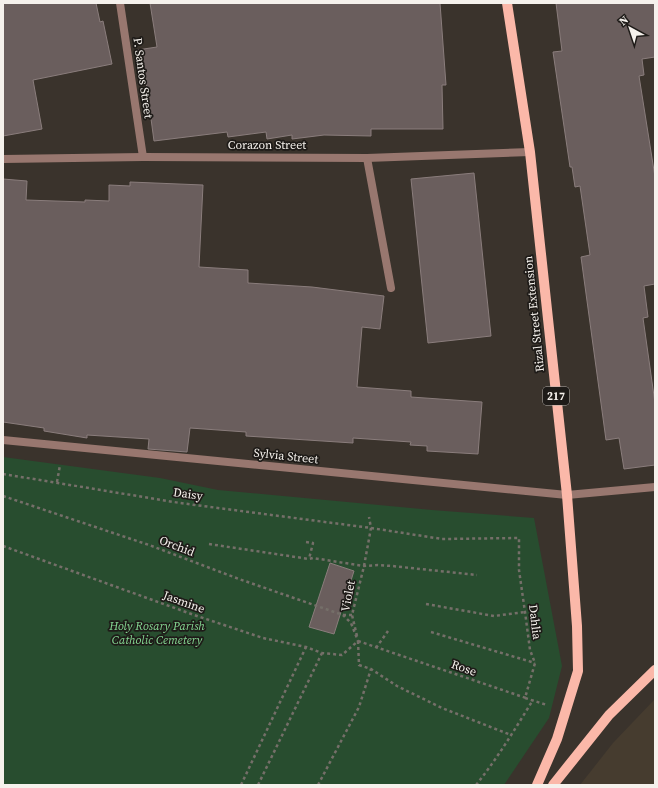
<svg xmlns="http://www.w3.org/2000/svg" width="658" height="788" font-family="'Source Serif 4',serif">
<style>
.built{fill:#463c2f}
.green{fill:#284d2f}
.building{fill:#6a5e5d;stroke:#8a7d7c}
.lines{fill:none;stroke-linecap:round;stroke-linejoin:round}
.path{stroke:#756f69;stroke-width:2.5;stroke-dasharray:3 3;stroke-linecap:butt}
.service{stroke:#98776f;stroke-width:8}
.minor{stroke:#98776f;stroke-width:8}
.tertiary{stroke:#98776f;stroke-width:8}
.primary{stroke:#fbb8a9;stroke-width:10}
.labels{text-anchor:middle;stroke-width:3.5;stroke-linejoin:round;paint-order:stroke}
.shield{fill:#1e1b18;stroke:#b4b1ac;stroke-width:1}
.shield-label{font-size:11px;font-weight:bold;fill:#f5f1ec}
.street-label{font-size:12px;fill:#f5f1ec;stroke:#1e1b18}
.park-label{font-size:12px;font-style:italic;fill:#86d994;stroke:#1e1b18}
</style>
<rect width="100%" height="100%" fill="#3a332c"/>
<path class="built" d="M 655,699 L 655,785 L 580,785 L 613,743 Z"/>
<path class="green" d="M 3,457 L 160,478 L 218,490 L 432,510 L 534,518 L 562,666 L 549,718 L 504,785 L 3,785 Z"/>
<g class="building">
<path d="M 3,3 L 96,3 L 100,22 L 103,21 L 112,64 L 33,80 L 42,129 L 3,136 Z"/>
<path d="M 150,3 L 440,3 L 446,85 L 442,85 L 443,129 L 371,129 L 371,136 L 324,135 L 292,139 L 292,135 L 267,139 L 266,132 L 228,137 L 227,132 L 154,141 L 145,74 L 141,75 L 137,50 L 157,47 Z"/>
<path d="M 556,3 L 655,3 L 655,57 L 642,59 L 644,75 L 639,76 L 655,177 L 655,284 L 644,286 L 648,317 L 643,318 L 655,403 L 655,465 L 624,469 L 619,438 L 606,440 L 581,257 L 590,255 L 580,186 L 575,187 L 572,167 L 570,167 L 553,52 L 562,51 Z"/>
<path d="M 474,173 L 491,336 L 428,343 L 411,179 Z"/>
<path d="M 3,179 L 27,181 L 26,200 L 85,202 L 85,200 L 109,201 L 109,185 L 130,186 L 130,182 L 203,185 L 199,267 L 248,270 L 248,283 L 312,287 L 384,296 L 380,329 L 362,327 L 357,387 L 411,391 L 411,397 L 482,402 L 478,454 L 427,451 L 427,446 L 410,445 L 411,442 L 353,438 L 353,443 L 246,436 L 246,432 L 190,428 L 187,452 L 148,449 L 149,439 L 87,435 L 87,438 L 44,431 L 44,428 L 3,422 Z"/>
<path d="M 330,563 L 354,571 L 334,634 L 309,627 Z"/>
</g>
<g class="lines">
<g class="path">
<path d="M 3,474 L 180,503 L 371,528 L 442,539 L 519,538 L 519,570 L 525,612 L 530,650 L 535,663 L 525,698 L 547,705"/>
<path d="M 57,482 L 60,465"/>
<path d="M 3,496 L 149,545 L 239,579 L 343,615 L 351,623 L 358,641"/>
<path d="M 306,542 L 313,543 L 309,559"/>
<path d="M 209,544 L 309,559 L 313,558 L 364,566 L 378,565 L 392,566 L 477,575"/>
<path d="M 3,546 L 194,615 L 263,638 L 306,647 L 322,653 L 342,655 L 358,641"/>
<path d="M 426,604 L 494,616 L 525,612"/>
<path d="M 343,615 L 352,615"/>
<path d="M 431,632 L 535,663"/>
<path d="M 357,636 L 352,615 L 364,566 L 371,528 L 369,517"/>
<path d="M 358,641 L 359,665 L 371,669 L 397,686 L 442,708 L 511,735"/>
<path d="M 358,641 L 526,698"/>
<path d="M 376,648 L 388,631"/>
<path d="M 241,785 L 306,647"/>
<path d="M 258,785 L 322,653"/>
<path d="M 318,785 L 359,707 L 371,669"/>
<path d="M 476,785 C 497,759 515,729 533,700"/>
</g>
<path class="service" d="M 367,158 L 391,288"/>
<g class="minor">
<path d="M 120,3 L 143,157"/>
<path d="M 3,159 L 143,157 L 367,158 L 530,152"/>
<path d="M 3,440 L 567,495"/>
</g>
<path class="tertiary" d="M 567,495 L 655,487"/>
<g class="primary">
<path d="M 507,3 L 530,152 L 567,495 L 577,626 L 578,671 L 557,739 L 537,785"/>
<path d="M 553,785 L 609,715 L 655,670"/>
</g>
</g>
<g class="labels">
<rect class="shield" x="543" y="387" width="26" height="18" rx="3"/>
<g class="shield-label">
<text x="556" y="400">217</text>
</g>
<g class="street-label">
<text transform="translate(143 78) rotate(82)" y="4">P. Santos Street</text>
<text x="267" y="149">Corazon Street</text>
<text transform="translate(534 314) rotate(-96)" y="4">Rizal Street Extension</text>
<text transform="translate(286 456) rotate(6)" y="4">Sylvia Street</text>
<text transform="translate(188 494) rotate(8)" y="4">Daisy</text>
<text transform="translate(177 546) rotate(21)" y="4">Orchid</text>
<text transform="translate(348 596) rotate(-79)" y="4">Violet</text>
<text transform="translate(184 602) rotate(20)" y="4">Jasmine</text>
<text transform="translate(535 622) rotate(83)" y="4">Dahlia</text>
<text transform="translate(464 668) rotate(19)" y="4">Rose</text>
</g>
<g class="park-label">
<text x="157" y="630">Holy Rosary Parish<tspan x="157" dy="14">Catholic Cemetery</tspan></text>
</g>
</g>
<rect width="658" height="788" fill="none" stroke="#f5f1ec" stroke-width="8"/>
<g transform="translate(630 28) rotate(320)" stroke="#1e1b18" stroke-width="3" paint-order="stroke">
<path d="M0-3L7 15L0 10L-7 15Z" fill="#f5f1ec"/>
<text y="-6" font-size="11" font-weight="bold" text-anchor="middle" fill="#f5f1ec">N</text>
</g>
</svg>
